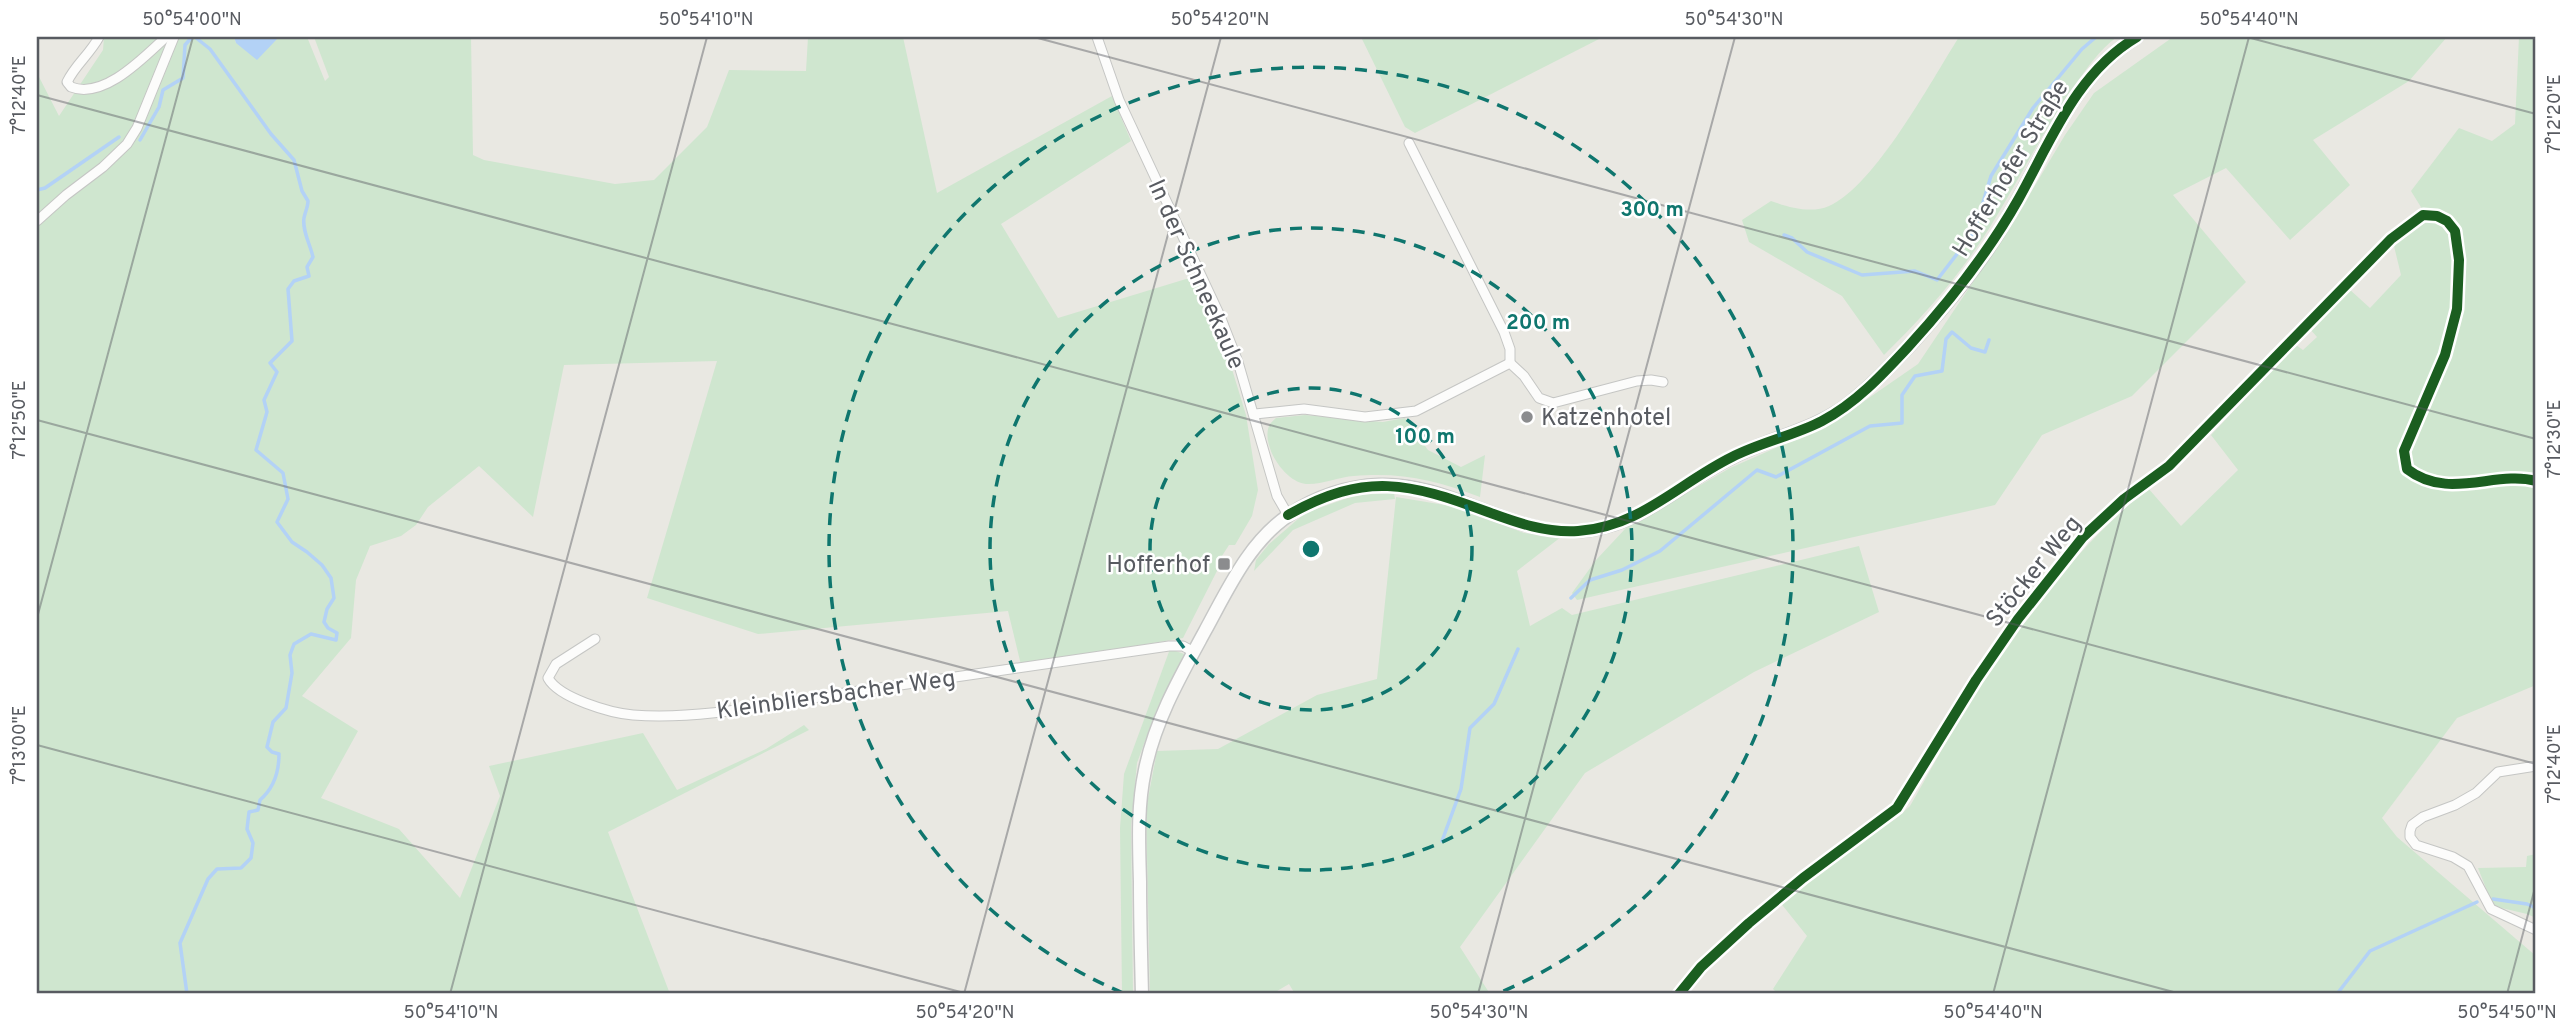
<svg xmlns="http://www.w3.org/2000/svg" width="2573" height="1031" font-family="Overpass,sans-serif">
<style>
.green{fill:#cfe6cf}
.water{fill:#b3d2f6}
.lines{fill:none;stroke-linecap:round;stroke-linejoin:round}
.stream{stroke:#b3d2f6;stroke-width:3.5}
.street-casing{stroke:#c5c6c4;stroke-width:11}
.secondary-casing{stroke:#c6c7c6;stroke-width:15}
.street{stroke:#fcfcfb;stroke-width:9}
.secondary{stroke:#fcfcfb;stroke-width:12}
.cycleway-casing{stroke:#fff;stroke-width:15}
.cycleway{stroke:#1b5e20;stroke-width:10}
.ticks{fill:none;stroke:#585b61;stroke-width:2;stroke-opacity:0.45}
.ring{fill:none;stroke:#0f766e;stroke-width:3.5;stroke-dasharray:12 9}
.poi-dot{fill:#8b8c8e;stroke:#fff;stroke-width:2.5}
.labels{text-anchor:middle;stroke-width:5;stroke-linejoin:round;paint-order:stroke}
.street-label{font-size:24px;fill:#585b61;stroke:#fff}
.poi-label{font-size:24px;fill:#585b61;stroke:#fff;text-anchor:start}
.centre{fill:#0f766e;stroke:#fff;stroke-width:3.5}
.ring-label{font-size:21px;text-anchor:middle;font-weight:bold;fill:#0f766e;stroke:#fff;stroke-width:5;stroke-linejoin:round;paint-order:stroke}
.neatline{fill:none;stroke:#585b61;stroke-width:2.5}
.ticks-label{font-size:18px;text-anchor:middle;fill:#585b61}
</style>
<rect width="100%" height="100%" fill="#e9e8e2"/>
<g class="green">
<path d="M 104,37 L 234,37 L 236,43 L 266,49 L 279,37 L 307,37 L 325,81 L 329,77 L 314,37 L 471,37 L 473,155 L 484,160 L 615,184 L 654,180 L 707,127 L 729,70 L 806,71 L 808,37 L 903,37 L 937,193 L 1112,96 L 1131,141 L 1001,224 L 1058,318 L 1186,279 L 1196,279 L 1216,317 L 1246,415 L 1258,490 L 1252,516 L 1235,545 L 1229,545 L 1220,559 L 1221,563 L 1183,638 L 1021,665 L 1008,611 L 758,634 L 647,598 L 717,361 L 564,365 L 533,517 L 479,466 L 428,507 L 416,525 L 401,536 L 370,546 L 356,580 L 351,638 L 302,696 L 358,731 L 321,798 L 399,829 L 460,898 L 500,796 L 489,766 L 643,733 L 677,790 L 766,749 L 804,725 L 809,730 L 608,832 L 670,994 L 37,994 L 37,73 L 59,116 L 103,50 Z"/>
<path d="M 1361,37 L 1603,37 L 1415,133 L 1405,127 Z"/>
<path d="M 1959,37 L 2117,37 C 2099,50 2088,67 2075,85 C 2043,130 2019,180 1990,227 C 1961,274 1923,317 1884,355 L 1842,296 L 1749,242 L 1742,220 L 1771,201 C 1788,207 1811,214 1829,206 C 1875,186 1931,81 1959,37 Z"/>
<path d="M 2173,37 L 2447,37 L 2409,81 L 2313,140 L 2350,185 L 2290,240 L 2226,168 L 2173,195 L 2246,282 L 2132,396 L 2042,435 L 1995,505 L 1577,600 L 1572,593 L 1596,560 L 1626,528 L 1730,468 L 1834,422 L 1918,364 L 2012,224 L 2065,135 L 2094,93 Z"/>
<path d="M 2519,37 L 2536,37 L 2536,479 C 2496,480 2442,491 2408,465 L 2407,450 L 2450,351 L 2462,306 L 2461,298 L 2454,223 C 2444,214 2437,211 2424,212 L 2411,191 L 2459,128 L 2492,141 L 2515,124 Z"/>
<path d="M 2430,220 L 2439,222 L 2451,239 L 2455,259 L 2452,312 L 2442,352 L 2403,446 L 2401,460 L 2407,473 L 2464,487 L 2515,482 L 2536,485 L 2536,685 L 2457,718 L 2382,818 L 2397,837 L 2536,956 L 2536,994 L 1778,994 L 1773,989 L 1807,936 L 1779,901 L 1898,817 L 1910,806 C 1934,765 1956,722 1981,681 C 2028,610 2082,544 2148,488 L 2181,526 L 2238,470 L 2211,435 L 2296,345 L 2303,350 L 2317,337 L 2310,329 L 2348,288 L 2370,308 L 2401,275 L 2393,242 Z"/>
<path d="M 1305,415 L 1383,422 L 1405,418 L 1428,450 L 1461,467 L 1485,455 L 1480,497 C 1435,480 1402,472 1354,476 C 1338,477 1321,485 1306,484 C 1285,482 1261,446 1269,426 C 1270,423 1274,420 1276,418 Z"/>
<path d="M 1394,493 L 1395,499 L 1355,503 L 1293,530 L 1254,571 L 1256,560 L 1269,544 L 1305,513 L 1356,495 Z"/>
<path d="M 1396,497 L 1457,507 L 1524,533 L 1561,537 L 1517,571 L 1530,626 L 1562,608 L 1572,615 L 1859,546 L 1879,612 L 1754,672 L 1585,773 L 1460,947 L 1490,994 L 1295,994 L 1289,984 L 1272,994 L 1150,994 L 1146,809 L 1157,751 L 1218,749 L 1317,695 L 1377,679 Z"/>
<path d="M 1170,649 L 1184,654 L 1156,711 L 1137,763 L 1131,826 L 1133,994 L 1122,994 L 1120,828 L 1124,774 Z"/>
<path d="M 2536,854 L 2536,918 L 2527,914 L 2493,906 L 2478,868 L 2526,867 L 2527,856 Z"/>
</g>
<path class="water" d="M 234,37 L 279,37 L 257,60 L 236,43 Z"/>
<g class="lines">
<g class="stream">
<path d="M 140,140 L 159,107 L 163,90 L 183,78 L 185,45 L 192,37"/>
<path d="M 37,190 L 45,188 L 119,137"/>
<path d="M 1784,235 L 1792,238 L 1807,252 L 1862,275 L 1915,271 L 1937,280 L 1974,232 L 1991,176 L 2033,108 L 2082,49 L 2096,37"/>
<path d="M 1571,598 L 1590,580 L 1622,570 L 1660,551 L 1757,470 L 1776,477 L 1870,426 L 1902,423 L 1902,395 L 1915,376 L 1942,371 L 1946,339 L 1952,332 L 1971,348 L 1985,352 L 1989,340"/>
<path d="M 1442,841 L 1461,789 L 1470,728 L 1494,704 L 1518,649"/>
<path d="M 2493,899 L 2527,904 L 2536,908"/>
<path d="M 187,994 L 180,943 L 208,879 L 217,869 L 241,868 L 251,858 L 253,843 L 247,829 L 249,812 L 258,810 L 260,800 C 274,788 279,773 279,754 L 272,752 L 267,747 L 273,722 L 286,708 L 292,673 L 290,655 L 294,644 L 311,634 L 336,640 L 337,633 L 328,628 L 324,622 L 327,609 L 334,598 L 331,578 L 322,565 L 307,552 L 292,542 L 277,522 L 288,499 L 283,473 L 256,450 L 267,412 L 264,400 L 277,372 L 270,363 L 292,341 L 288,289 L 294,281 L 309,276 L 307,267 L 313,257 C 310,244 302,230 304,218 C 305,212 308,207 308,201 L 302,191 L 294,160 L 271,134 L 210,49 L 195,37"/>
<path d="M 2337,994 L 2370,951 L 2477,902"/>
</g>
<defs>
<g id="street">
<path d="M 99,37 C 90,54 75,65 67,82 L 71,87 C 104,100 144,57 166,37"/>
<path d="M 1097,37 L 1119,100 L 1220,316 L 1238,362 L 1277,496 L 1288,515"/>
<path d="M 1409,143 L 1504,332 L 1510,349 L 1510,363"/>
<path d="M 37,221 L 66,195 L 103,167 L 127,144 L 137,128 L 174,37"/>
<path d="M 1255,414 L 1304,409 L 1365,417 L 1416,411 L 1510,363 L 1524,376 L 1539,398 L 1553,403 L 1637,381 L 1651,380 L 1663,382"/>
<path d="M 595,639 L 556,664 L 548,678 C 559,698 610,713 633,715 C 701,720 771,704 838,694 C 948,678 1059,662 1169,646 L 1183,646 L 1194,652"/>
<path d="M 2536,766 L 2498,772 L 2476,793 L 2455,805 L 2423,817 L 2412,825 L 2410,831 L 2410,837 L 2416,845 L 2453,857 L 2468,866 L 2491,909 L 2536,930"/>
<path d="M 1679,994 L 1701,967 L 1749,923 L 1803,878 L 1897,808 L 1976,680 L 2018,619 L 2083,537 L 2124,499 L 2169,466 L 2391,239 L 2423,215 L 2437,216 L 2447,221 L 2455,231 L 2459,260 L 2457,309 L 2445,355 L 2404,451 L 2407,469 C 2448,501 2495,470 2536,481"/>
</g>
<path id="secondary" d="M 1142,994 C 1141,957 1140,919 1140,882 C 1139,844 1137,807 1145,770 C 1155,720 1181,675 1205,631 C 1228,589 1249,542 1289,515 C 1315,497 1348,486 1379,485 C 1453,482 1515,541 1589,530 C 1645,522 1682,482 1731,458 C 1769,438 1812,431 1847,405 C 1871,387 1891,365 1911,344 C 1947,304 1981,264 2008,217 C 2046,154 2071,76 2137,37"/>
</defs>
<use href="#street" class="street-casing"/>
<use href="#secondary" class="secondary-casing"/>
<use href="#street" class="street"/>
<use href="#secondary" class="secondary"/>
<defs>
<g id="cycleway">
<path d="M 1288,515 C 1366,471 1409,483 1488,512 C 1518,523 1546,533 1578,531 C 1640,527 1679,483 1732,457 C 1761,442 1793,436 1822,421 C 1856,403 1882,375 1908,347 C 1950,301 1987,255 2018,200 C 2051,141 2076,73 2137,37"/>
<path d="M 1679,994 L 1701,967 L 1749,923 L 1803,878 L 1897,808 L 1976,680 L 2018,619 L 2083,537 L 2124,499 L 2169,466 L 2391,239 L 2423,215 L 2437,216 L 2447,221 L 2455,231 L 2459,260 L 2457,309 L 2445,355 L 2404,451 L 2407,469 C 2448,501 2495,470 2536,481"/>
</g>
</defs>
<use href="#cycleway" class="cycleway-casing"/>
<use href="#cycleway" class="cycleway"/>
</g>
<path class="ticks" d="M 1034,37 L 2536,439M 2247,37 L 2536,114M 37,95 L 2536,764M 37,420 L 2181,994M 37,618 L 193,37M 37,745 L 968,994M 450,994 L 707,37M 964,994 L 1221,37M 1478,994 L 1735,37M 1993,994 L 2249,37M 2507,994 L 2536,884"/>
<g class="ring">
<circle cx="1311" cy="549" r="161"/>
<circle cx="1311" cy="549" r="321"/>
<path d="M1123 993A482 482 0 1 1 1499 993"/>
</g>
<g class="poi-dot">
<circle cx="1527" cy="417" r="7"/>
<rect x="1217" y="557" width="14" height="14" rx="3.5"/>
</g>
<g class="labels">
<g class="street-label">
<text transform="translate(2010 168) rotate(-59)" y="8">Hofferhofer Straße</text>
<text transform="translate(1197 274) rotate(66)" y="8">In der Schneekaule</text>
<text transform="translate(2033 571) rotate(-51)" y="8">Stöcker Weg</text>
<text transform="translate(836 694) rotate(-8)" y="8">Kleinbliersbacher Weg</text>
</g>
<g class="poi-label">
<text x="1541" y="425">Katzenhotel</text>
<text x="1210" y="572" text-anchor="end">Hofferhof</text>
</g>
</g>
<circle cx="1311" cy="549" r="10" class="centre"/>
<g class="ring-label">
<text x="1652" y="216">300 m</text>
<text x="1538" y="329">200 m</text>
<text x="1425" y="443">100 m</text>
</g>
<rect width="2573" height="1031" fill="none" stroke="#ffffff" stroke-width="77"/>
<rect x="38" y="38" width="2496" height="954" class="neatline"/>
<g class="ticks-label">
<text x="192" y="25">50°54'00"N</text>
<text x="706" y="25">50°54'10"N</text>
<text x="1220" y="25">50°54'20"N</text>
<text x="1734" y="25">50°54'30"N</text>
<text x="2249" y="25">50°54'40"N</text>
<text transform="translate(19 95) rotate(-90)" y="6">7°12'40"E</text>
<text transform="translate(2554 114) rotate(-90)" y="6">7°12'20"E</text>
<text transform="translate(19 420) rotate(-90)" y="6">7°12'50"E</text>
<text transform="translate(2554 439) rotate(-90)" y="6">7°12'30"E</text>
<text transform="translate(19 745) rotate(-90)" y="6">7°13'00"E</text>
<text transform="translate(2554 764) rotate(-90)" y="6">7°12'40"E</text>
<text x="451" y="1018">50°54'10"N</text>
<text x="965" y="1018">50°54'20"N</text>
<text x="1479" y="1018">50°54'30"N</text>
<text x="1993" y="1018">50°54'40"N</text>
<text x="2507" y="1018">50°54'50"N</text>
</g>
</svg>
